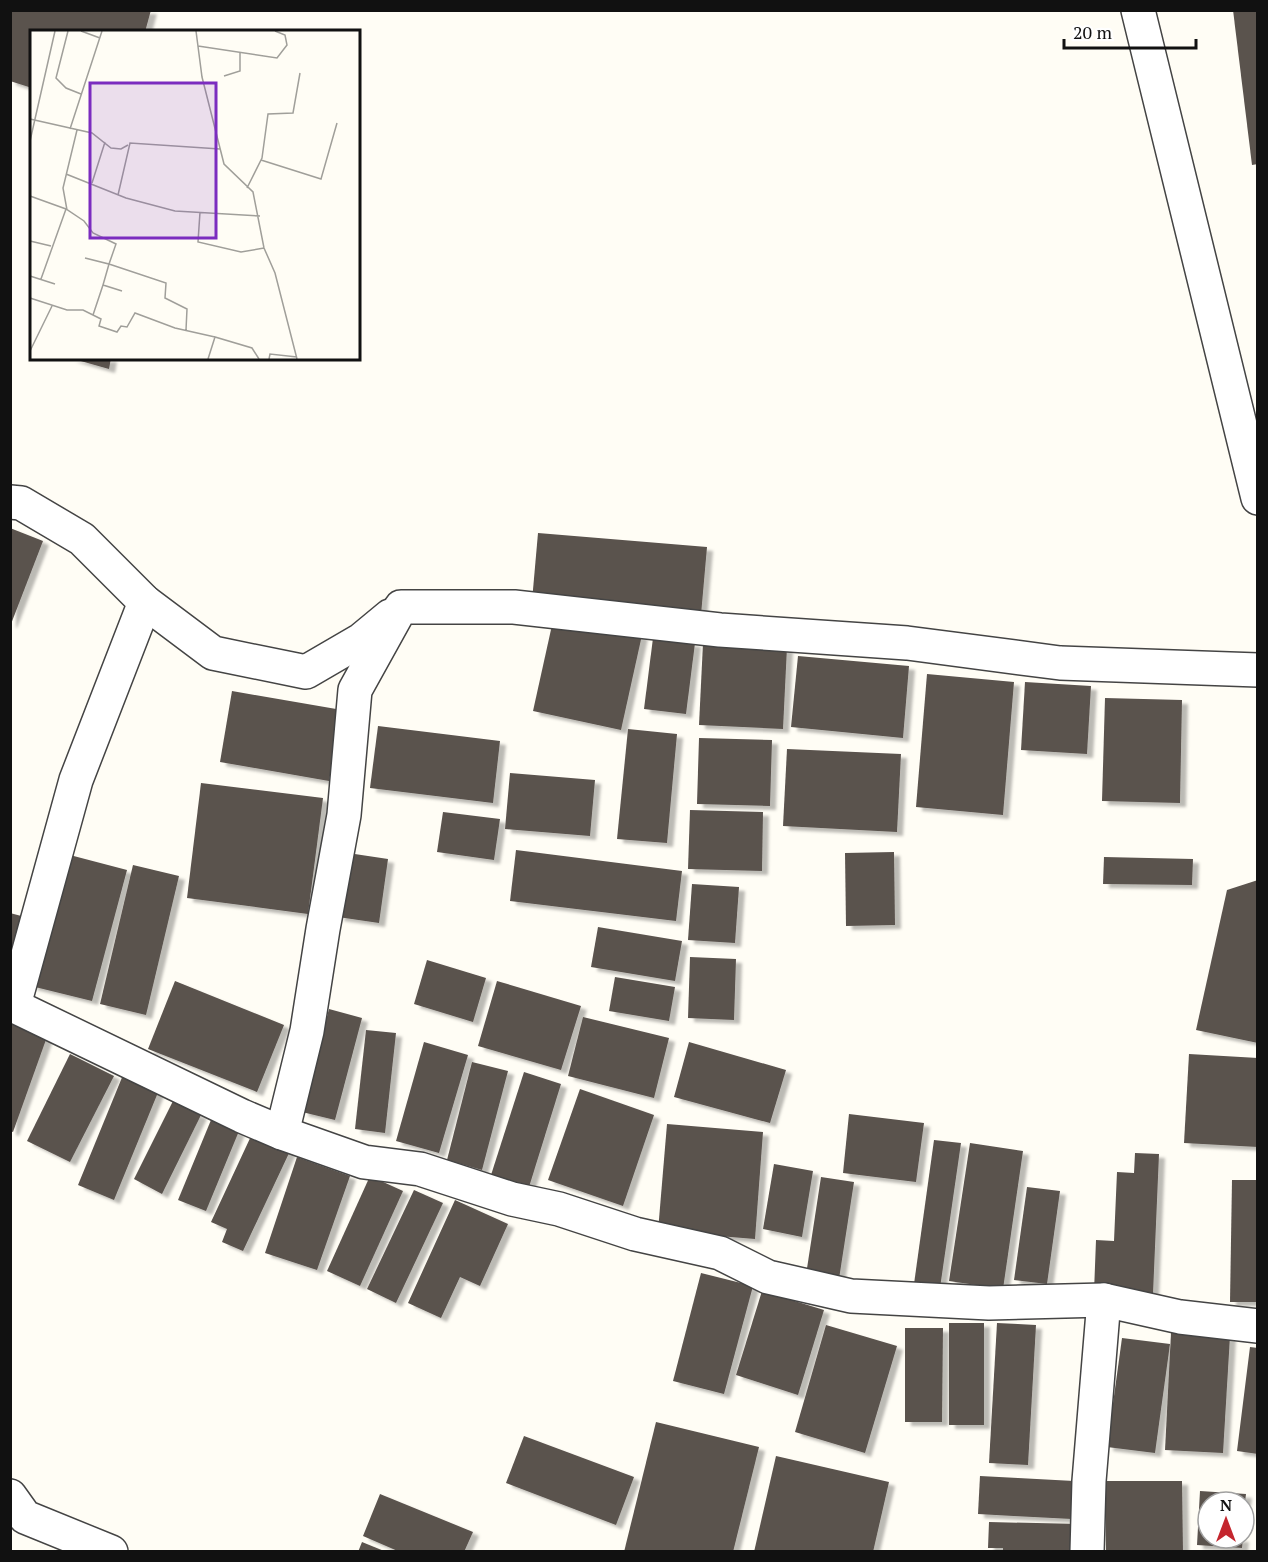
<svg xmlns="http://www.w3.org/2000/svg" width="1268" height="1562" font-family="'PT Serif',serif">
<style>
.building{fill:#5a524d;filter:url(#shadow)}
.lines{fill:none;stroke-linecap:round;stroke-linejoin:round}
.minor-casing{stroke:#444;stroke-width:36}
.minor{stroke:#fff;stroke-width:33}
.inset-road{fill:none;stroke:#a09f9a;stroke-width:1.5}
.view{fill:#7b2cbf;fill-opacity:0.15;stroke:#7b2cbf;stroke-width:3}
.inset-edge{fill:none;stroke:#111;stroke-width:3}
</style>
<defs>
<filter id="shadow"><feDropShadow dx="6" dy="4" stdDeviation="1.5" flood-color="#0004"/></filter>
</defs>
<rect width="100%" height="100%" fill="#fffdf5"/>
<g class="building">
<path d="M 10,10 L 151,10 L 145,32 L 32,32 L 32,88 L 10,81 Z"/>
<path d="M 1233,10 L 1258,10 L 1258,164 L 1252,165 Z"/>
<path d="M 70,358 L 111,358 L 109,369 Z"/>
<path d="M 10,528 L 43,541 L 11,624 L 10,624 Z"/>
<path d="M 538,533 L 707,547 L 701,615 L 532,601 Z"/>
<path d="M 554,616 L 642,635 L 621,730 L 533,711 Z"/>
<path d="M 653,638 L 695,643 L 686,714 L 644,709 Z"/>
<path d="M 703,643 L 787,647 L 783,729 L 699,725 Z"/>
<path d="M 798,656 L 909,666 L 903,738 L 791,727 Z"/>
<path d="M 927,674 L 1014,682 L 1003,815 L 916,807 Z"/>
<path d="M 1025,682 L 1091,686 L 1087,754 L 1021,750 Z"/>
<path d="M 232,691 L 342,710 L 329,781 L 220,762 Z"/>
<path d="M 1105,698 L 1182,700 L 1180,803 L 1102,801 Z"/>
<path d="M 378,726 L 500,741 L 493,803 L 370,788 Z"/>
<path d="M 628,729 L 677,734 L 667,843 L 617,839 Z"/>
<path d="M 699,738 L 772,740 L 770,806 L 697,804 Z"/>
<path d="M 787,749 L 901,754 L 897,832 L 783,826 Z"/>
<path d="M 510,773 L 595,780 L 590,836 L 505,829 Z"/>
<path d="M 201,783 L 323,798 L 308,914 L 187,898 Z"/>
<path d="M 690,810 L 763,812 L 762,871 L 688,869 Z"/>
<path d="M 443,812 L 500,819 L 494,860 L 437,852 Z"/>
<path d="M 516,850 L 682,871 L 676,921 L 510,901 Z"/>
<path d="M 894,852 L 895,925 L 846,926 L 845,853 Z"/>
<path d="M 348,853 L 388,859 L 379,923 L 338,917 Z"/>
<path d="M 66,854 L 127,870 L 92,1001 L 31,986 Z"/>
<path d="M 1104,857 L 1193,859 L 1192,885 L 1103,884 Z"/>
<path d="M 133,865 L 179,876 L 146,1015 L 100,1004 Z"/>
<path d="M 1258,880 L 1258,1043 L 1196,1030 L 1227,890 Z"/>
<path d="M 692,884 L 739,887 L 735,943 L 688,940 Z"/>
<path d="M 10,913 L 25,917 L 10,974 Z"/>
<path d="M 598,927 L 682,941 L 675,981 L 591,967 Z"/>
<path d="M 690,957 L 736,959 L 734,1020 L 688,1018 Z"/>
<path d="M 427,960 L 486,978 L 473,1022 L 414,1004 Z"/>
<path d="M 615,977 L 675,987 L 669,1021 L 609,1011 Z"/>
<path d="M 175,981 L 284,1025 L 257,1092 L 148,1049 Z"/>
<path d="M 497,981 L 581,1006 L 561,1070 L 478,1046 Z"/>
<path d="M 329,1009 L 362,1018 L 335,1120 L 302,1112 Z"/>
<path d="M 583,1017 L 669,1038 L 654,1098 L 568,1076 Z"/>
<path d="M 10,1021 L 48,1034 L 13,1132 L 10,1131 Z"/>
<path d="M 366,1030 L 396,1033 L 385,1133 L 355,1129 Z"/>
<path d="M 424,1042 L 468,1055 L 439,1153 L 396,1141 Z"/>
<path d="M 689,1042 L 786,1070 L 770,1123 L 674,1097 Z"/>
<path d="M 70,1054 L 114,1076 L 70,1162 L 27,1141 Z"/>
<path d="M 1189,1054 L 1258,1058 L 1258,1147 L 1184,1143 Z"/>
<path d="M 472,1062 L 508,1071 L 482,1170 L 447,1160 Z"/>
<path d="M 524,1072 L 561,1084 L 529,1187 L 491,1175 Z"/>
<path d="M 123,1075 L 159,1090 L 114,1200 L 78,1185 Z"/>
<path d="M 580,1089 L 654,1115 L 623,1206 L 548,1180 Z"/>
<path d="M 173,1101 L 201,1115 L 162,1194 L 134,1179 Z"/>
<path d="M 849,1114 L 924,1123 L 916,1182 L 843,1173 Z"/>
<path d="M 211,1120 L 239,1131 L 206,1211 L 178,1200 Z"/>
<path d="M 667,1124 L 763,1132 L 755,1239 L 658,1231 Z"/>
<path d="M 252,1134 L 290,1151 L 243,1251 L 222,1242 L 227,1229 L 211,1222 Z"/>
<path d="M 934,1140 L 961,1143 L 940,1288 L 914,1284 Z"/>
<path d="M 970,1143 L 1023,1151 L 1003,1289 L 949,1281 Z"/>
<path d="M 1135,1153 L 1159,1154 L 1153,1294 L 1094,1292 L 1096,1240 L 1114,1241 L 1117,1172 L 1134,1173 Z"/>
<path d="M 297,1157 L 350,1176 L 317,1270 L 265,1253 Z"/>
<path d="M 774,1164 L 813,1171 L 802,1237 L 763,1229 Z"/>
<path d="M 370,1176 L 403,1191 L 360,1286 L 327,1271 Z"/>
<path d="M 821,1177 L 854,1182 L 839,1279 L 806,1275 Z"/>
<path d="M 1232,1180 L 1258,1180 L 1258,1302 L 1230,1302 Z"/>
<path d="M 1027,1187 L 1060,1191 L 1047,1284 L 1014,1280 Z"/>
<path d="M 414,1190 L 443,1203 L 396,1303 L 367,1289 Z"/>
<path d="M 455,1200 L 508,1224 L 480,1286 L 460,1277 L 441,1318 L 408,1303 Z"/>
<path d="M 701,1273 L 753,1286 L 724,1394 L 673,1381 Z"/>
<path d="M 762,1291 L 824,1310 L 798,1395 L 736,1375 Z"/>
<rect x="949" y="1323" width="35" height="102"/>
<path d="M 997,1323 L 1036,1325 L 1028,1465 L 989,1463 Z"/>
<path d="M 826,1325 L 897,1346 L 865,1453 L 795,1432 Z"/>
<path d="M 905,1328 L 943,1328 L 942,1422 L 905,1422 Z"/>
<path d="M 1171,1333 L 1230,1336 L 1223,1453 L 1165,1450 Z"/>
<path d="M 1122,1338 L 1170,1344 L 1155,1453 L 1107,1447 Z"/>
<path d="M 1250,1347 L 1258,1348 L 1258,1454 L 1237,1451 Z"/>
<path d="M 656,1422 L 759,1447 L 733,1552 L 624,1552 Z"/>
<path d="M 524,1436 L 634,1477 L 616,1525 L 506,1483 Z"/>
<path d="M 776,1456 L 889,1482 L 873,1552 L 754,1552 Z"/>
<path d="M 980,1476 L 1074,1481 L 1072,1519 L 978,1514 Z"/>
<path d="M 1105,1481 L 1182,1481 L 1183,1552 L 1106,1552 Z"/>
<path d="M 1200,1491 L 1246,1494 L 1245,1502 L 1208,1502 L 1208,1538 L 1243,1538 L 1242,1548 L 1197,1545 Z"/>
<path d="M 380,1494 L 473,1532 L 464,1552 L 400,1552 L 363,1536 Z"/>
<path d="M 989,1522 L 1080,1524 L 1079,1552 L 1003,1552 L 1003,1548 L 988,1548 Z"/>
<path d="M 362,1542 L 384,1551 L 384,1552 L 358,1552 Z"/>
</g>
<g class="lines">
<defs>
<g id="minor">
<path d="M 1138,10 L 1258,498"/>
<path d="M 10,502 L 21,503 L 82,539 L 145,602 L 213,653 L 306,672 L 361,640 L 390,616"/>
<path d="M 10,1004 L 242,1116 L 282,1133 L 364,1162 L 420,1169 L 512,1199 L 559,1209 L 635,1234 L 720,1253 L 768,1277 L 851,1296 L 989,1303 L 1104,1300 L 1180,1317 L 1258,1326"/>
<path d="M 14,1005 L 76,780 L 145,602"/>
<path d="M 282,1133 L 307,1031 L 323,929 L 344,815 L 355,690 L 401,607 L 514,607 L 720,630 L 907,643 L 1060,663 L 1258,670"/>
<path d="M 10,1496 L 25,1517 L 111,1552"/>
<path d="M 1087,1552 L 1089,1481 L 1104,1300"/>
</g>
</defs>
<use href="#minor" class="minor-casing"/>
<use href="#minor" class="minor"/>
</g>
<g transform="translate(30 30)">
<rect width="330" height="330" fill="#fffdf5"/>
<path class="inset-road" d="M 38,1 L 26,48 L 36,58 L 51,64M 51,1 L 70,8M 166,1 L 172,47 L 194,134 L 223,162 L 234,218 L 245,243 L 267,329M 168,16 L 247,28 L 257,15 L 255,5 L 245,1M 194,46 L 210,41 L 210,22M 0,89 L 62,103 L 81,118 L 91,119 L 98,115M 40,99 L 72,1M 0,111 L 25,1M 231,130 L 291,149 L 307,93M 36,144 L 96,168 L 145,181 L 230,186M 62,153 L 75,112M 217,158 L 232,128 L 238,84 L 263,83 L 270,43M 88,165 L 100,113 L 190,119M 0,166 L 36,179 L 54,191 L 63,203 L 86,214 L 79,234 L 55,228M 37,180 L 33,158 L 47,100M 170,182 L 168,212 L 211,222 L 234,218M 0,211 L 21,216M 0,246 L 25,254M 11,249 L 36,179M 73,255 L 79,234 L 136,253 L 135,268 L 157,279 L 156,300M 0,268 L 37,280 L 53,280 L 71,289 L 69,296 L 87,302 L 91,296 L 97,297 L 105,283 L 145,298 L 185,307M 63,285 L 73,255 L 92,261M 0,321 L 22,276M 178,329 L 185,307 L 222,318 L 229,329M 239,329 L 240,324 L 267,327"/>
<path class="view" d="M 60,53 L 186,53 L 186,208 L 60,208 Z"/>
<rect width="330" height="330" class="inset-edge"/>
</g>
<rect width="1268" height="1562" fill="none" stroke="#111111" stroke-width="24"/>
<g transform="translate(1226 1520)"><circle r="28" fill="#ffffff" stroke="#a0a0a0" stroke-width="1.5"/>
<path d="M0-4.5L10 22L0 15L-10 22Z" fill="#c4262e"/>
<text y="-9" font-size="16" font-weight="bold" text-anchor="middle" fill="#111111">N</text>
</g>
<path d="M1064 39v9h132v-9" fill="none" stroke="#111111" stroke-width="3"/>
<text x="1073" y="39" font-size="18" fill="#111111" stroke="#ffffff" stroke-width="4.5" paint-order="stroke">20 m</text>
</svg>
